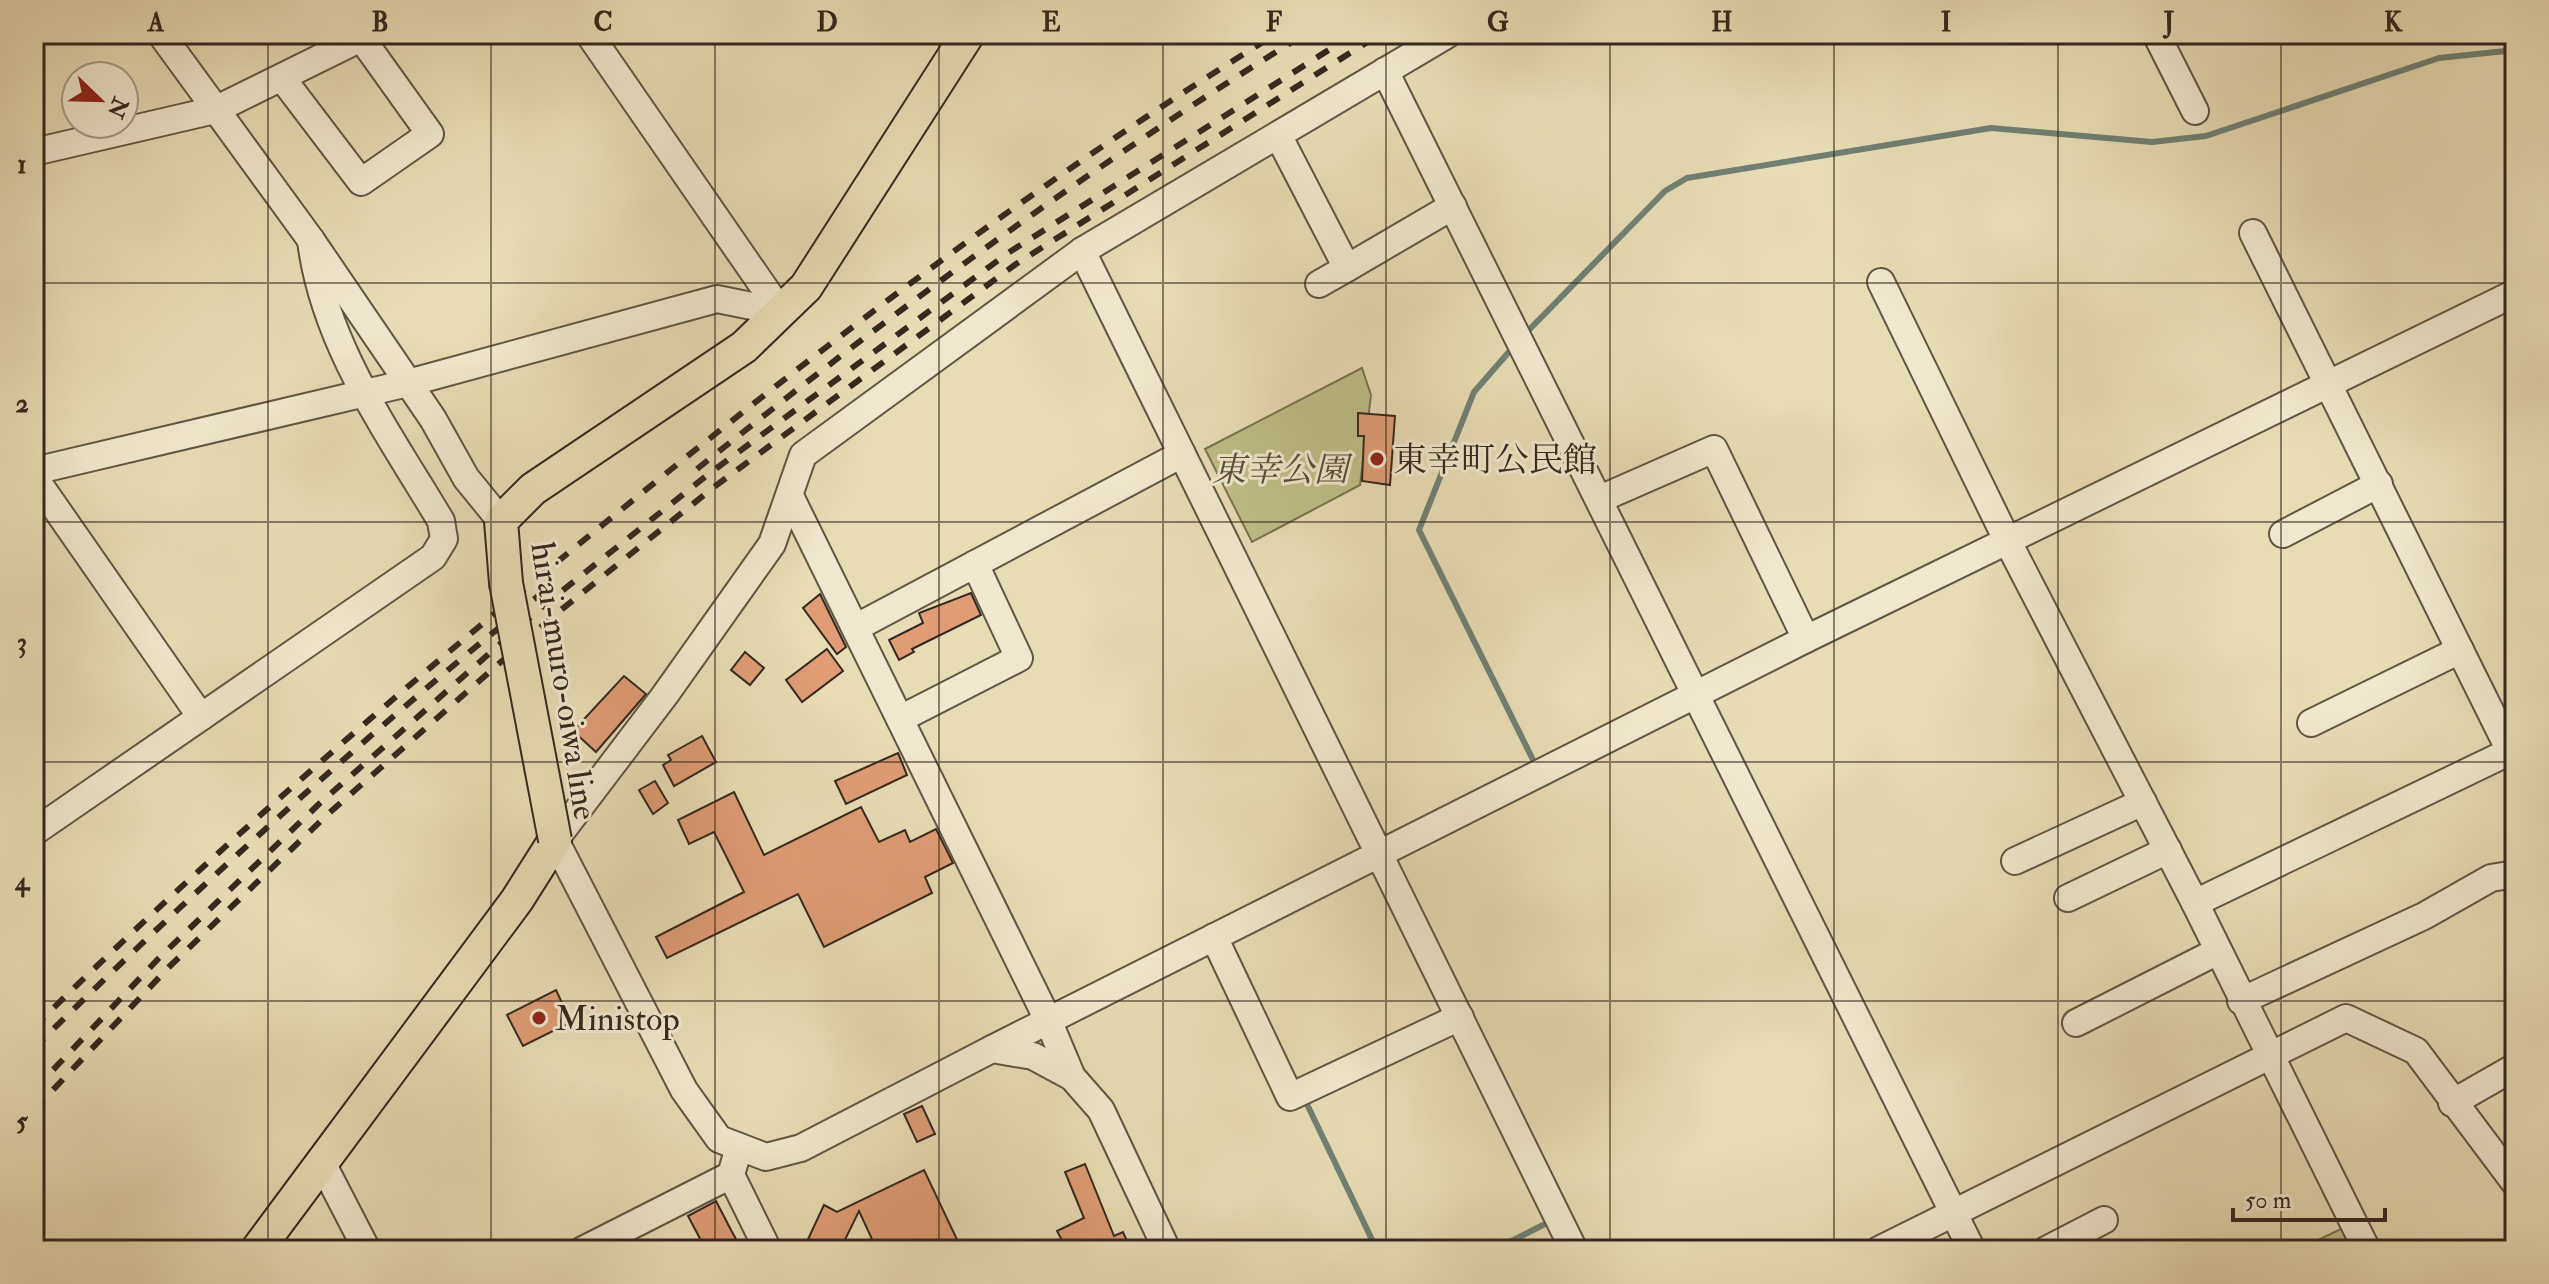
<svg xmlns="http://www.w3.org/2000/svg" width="2549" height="1284" font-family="'IM FELL Double Pica','Noto Serif JP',serif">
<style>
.green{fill:#bebe87;stroke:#797353;stroke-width:2}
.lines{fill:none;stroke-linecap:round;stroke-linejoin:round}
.stream{stroke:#6f8075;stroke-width:6}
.building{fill:#df9c75;stroke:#34281f;stroke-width:2}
.minor-casing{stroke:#615544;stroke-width:30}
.major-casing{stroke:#34281f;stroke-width:36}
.minor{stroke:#f0e8ce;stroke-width:26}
.major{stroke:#e8dcb4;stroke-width:32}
.rail{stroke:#34281f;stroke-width:6;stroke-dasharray:14 14;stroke-linecap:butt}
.major-bridge-casing{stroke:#34281f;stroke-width:36;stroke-linecap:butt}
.major-bridge{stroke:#e8dcb4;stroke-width:32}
.grid{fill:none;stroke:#34281f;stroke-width:2;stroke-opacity:0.55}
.poi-dot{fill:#8f2418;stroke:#f0e8ce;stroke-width:3}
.labels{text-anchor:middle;stroke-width:6;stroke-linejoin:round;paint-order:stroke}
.poi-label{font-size:34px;fill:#34281f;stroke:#f0e8ce;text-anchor:start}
.park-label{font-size:34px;font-style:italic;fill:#564e39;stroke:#f0e8ce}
.street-label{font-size:34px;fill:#34281f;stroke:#f0e8ce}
.neatline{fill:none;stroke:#34281f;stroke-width:3}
.grid-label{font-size:26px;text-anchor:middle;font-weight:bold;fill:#34281f}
</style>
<rect width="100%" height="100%" fill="#e8dcb4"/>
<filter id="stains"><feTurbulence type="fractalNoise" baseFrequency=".0025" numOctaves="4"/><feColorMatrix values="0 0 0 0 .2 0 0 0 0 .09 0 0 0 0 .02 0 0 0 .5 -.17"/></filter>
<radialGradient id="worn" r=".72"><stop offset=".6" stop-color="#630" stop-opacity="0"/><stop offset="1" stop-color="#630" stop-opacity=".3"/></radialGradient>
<g class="green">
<path d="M 1362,368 L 1371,395 L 1360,485 L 1252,542 L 1205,449 Z"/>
<path d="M 2345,1227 L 2356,1250 L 2321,1250 L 2316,1241 Z"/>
</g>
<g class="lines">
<g class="stream">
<path d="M 1525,334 L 1665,191 L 1687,178 L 1991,128 L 2152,142 L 2206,136 L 2439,58 L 2515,50"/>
<path d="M 1515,345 L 1474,392 L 1419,530 L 1537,768"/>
<path d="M 1304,1098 L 1377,1250"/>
<path d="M 1494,1250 L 1549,1222 L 1551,1226"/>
</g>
</g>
<g class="building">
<path d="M 1358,413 L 1395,416 L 1390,485 L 1362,481 L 1364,436 L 1358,436 Z"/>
<path d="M 971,593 L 981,615 L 912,649 L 914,652 L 899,660 L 889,640 L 923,623 L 919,613 Z"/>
<path d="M 820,594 L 846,647 L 837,654 L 803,608 Z"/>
<path d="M 827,649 L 843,671 L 802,702 L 786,680 Z"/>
<path d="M 745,652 L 764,668 L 750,685 L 731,670 Z"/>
<path d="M 624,676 L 646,694 L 596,752 L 573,731 Z"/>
<path d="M 702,736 L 716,762 L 674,786 L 663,765 L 671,760 L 668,755 Z"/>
<path d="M 898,753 L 907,775 L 846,804 L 835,781 Z"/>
<path d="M 655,781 L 668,803 L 653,814 L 639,790 Z"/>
<path d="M 734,792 L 764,855 L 861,807 L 879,842 L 905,830 L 910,842 L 936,829 L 953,863 L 925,877 L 932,893 L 824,947 L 798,894 L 667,958 L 656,937 L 744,892 L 714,832 L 689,844 L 678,820 Z"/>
<path d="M 556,990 L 571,1022 L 523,1046 L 507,1015 Z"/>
<path d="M 922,1106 L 935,1134 L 917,1142 L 904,1114 Z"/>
<path d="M 1085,1164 L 1114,1236 L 1123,1232 L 1131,1250 L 1067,1250 L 1057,1231 L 1084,1218 L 1065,1172 Z"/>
<path d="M 924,1170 L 962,1250 L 877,1250 L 859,1211 L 840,1250 L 803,1250 L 824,1205 L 837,1212 Z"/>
<path d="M 716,1201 L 731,1230 L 742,1250 L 706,1250 L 688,1216 Z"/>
</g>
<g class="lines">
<defs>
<g id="minor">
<path d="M 161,34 L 311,240 L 433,419 L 466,478 L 501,521"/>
<path d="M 589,34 L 781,312"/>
<path d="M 2156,34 L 2195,111"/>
<path d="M 1385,71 L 1972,1250"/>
<path d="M 282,78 L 361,182 L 430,134 L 362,39"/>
<path d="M 1278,135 L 1347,268 L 1453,206"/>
<path d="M 34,152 L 215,110 L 369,34"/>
<path d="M 2253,233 L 2515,761"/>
<path d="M 1082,251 L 1574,1250"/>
<path d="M 1881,282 L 2007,540 L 2195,903 L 2367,1250"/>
<path d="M 1319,284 L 1347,268"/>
<path d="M 34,471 L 408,383 L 717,299 L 781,312"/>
<path d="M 34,477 L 201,717"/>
<path d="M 790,496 L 1048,1020 L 1072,1077"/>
<path d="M 1600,499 L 1714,449 L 1806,639"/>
<path d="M 2283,534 L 2379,484"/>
<path d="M 855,628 L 1182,454"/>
<path d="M 900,719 L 1019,658 L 975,564"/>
<path d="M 2311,723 L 2460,650"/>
<path d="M 34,832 L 433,557 L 444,539 L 441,521 C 389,434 323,343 311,240"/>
<path d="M 2015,861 L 2143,802"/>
<path d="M 2068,898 L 2168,850"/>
<path d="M 2195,903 L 2515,749"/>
<path d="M 1214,937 L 1290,1097 L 1460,1017"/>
<path d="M 2241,1001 L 2424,916 L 2491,878 L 2515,874"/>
<path d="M 2076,1023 L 2218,951"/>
<path d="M 992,1049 L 1806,639 L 2515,293"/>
<path d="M 2452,1103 L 2515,1067"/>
<path d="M 322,1163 L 367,1250"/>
<path d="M 731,1175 L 768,1250"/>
<path d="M 583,1250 L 731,1175 L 739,1147"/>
<path d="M 1167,1250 L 1101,1110 L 1072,1077 L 1033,1056 L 992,1049 L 801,1148 L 766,1157 L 719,1139 L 684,1090 L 555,840 L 665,695 L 772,544 L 803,455 L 1082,251 L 1448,34"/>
<path d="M 1879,1250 L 2346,1018 L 2416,1051 L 2515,1183"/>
<path d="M 2046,1250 L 2104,1220"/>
</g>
<g id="major">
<path d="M 506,583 L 501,521 L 533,489 L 744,347 L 806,287 L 968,34"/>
<path d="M 257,1250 L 517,900 L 555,840"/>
</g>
</defs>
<use href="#minor" class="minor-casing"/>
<use href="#major" class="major-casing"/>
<use href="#minor" class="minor"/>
<use href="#major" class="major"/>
<g class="rail">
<path d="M 697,469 C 892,312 1092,165 1305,34"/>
<path d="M 34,1027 C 219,845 415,677 616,514 C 827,342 1043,177 1276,34"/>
<path d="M 34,1048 C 194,890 362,738 538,596"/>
<path d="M 34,1090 L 159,958 L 319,804 L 542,607 L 706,476 L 1008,253 L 1354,34"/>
<path d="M 34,1110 L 169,967 L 328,814 L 551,618 L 714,487 L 1016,264 L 1380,34"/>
</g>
<defs>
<path id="major-bridge" d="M 506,583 L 555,840"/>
</defs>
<use href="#major-bridge" class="major-bridge-casing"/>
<use href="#major-bridge" class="major-bridge"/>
</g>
<path class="grid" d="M 268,34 L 268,1250M 491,34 L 491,1250M 715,34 L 715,1250M 939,34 L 939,1250M 1163,34 L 1163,1250M 1386,34 L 1386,1250M 1610,34 L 1610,1250M 1834,34 L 1834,1250M 2058,34 L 2058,1250M 2281,34 L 2281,1250M 34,283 L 2515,283M 34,522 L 2515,522M 34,762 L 2515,762M 34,1001 L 2515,1001"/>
<g class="poi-dot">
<circle cx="1377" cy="459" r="8"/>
<circle cx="539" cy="1018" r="8"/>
</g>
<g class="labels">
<g class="poi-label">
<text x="1393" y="471">東幸町公民館</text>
<text x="555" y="1030">Ministop</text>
</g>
<g class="park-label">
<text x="1280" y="481">東幸公園</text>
</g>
<g class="street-label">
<text transform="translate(565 681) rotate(81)" y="12">hirai-muro-oiwa line</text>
</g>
</g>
<rect width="2549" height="1284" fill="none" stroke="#e8dcb4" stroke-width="88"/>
<g transform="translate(100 100) rotate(113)"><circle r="38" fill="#f0e8ce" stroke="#a59b88" stroke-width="2"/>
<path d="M0-6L14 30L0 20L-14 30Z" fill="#8f2418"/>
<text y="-12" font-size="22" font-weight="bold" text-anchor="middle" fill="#34281f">N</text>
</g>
<path d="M2233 1208v12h152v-12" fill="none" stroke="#34281f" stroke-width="4"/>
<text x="2245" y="1208" font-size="24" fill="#34281f" stroke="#f0e8ce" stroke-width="6" paint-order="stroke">50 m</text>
<rect x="44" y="44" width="2461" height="1196" class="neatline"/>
<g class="grid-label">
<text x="156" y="31">A</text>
<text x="380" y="31">B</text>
<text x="603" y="31">C</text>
<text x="827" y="31">D</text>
<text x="1051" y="31">E</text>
<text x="1274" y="31">F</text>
<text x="1498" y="31">G</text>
<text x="1722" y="31">H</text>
<text x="1946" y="31">I</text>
<text x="2169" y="31">J</text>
<text x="2393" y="31">K</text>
<text x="22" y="173">1</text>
<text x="22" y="412">2</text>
<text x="22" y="651">3</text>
<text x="22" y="890">4</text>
<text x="22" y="1130">5</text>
</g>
<rect width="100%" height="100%" filter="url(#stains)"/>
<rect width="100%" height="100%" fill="url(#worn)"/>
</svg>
